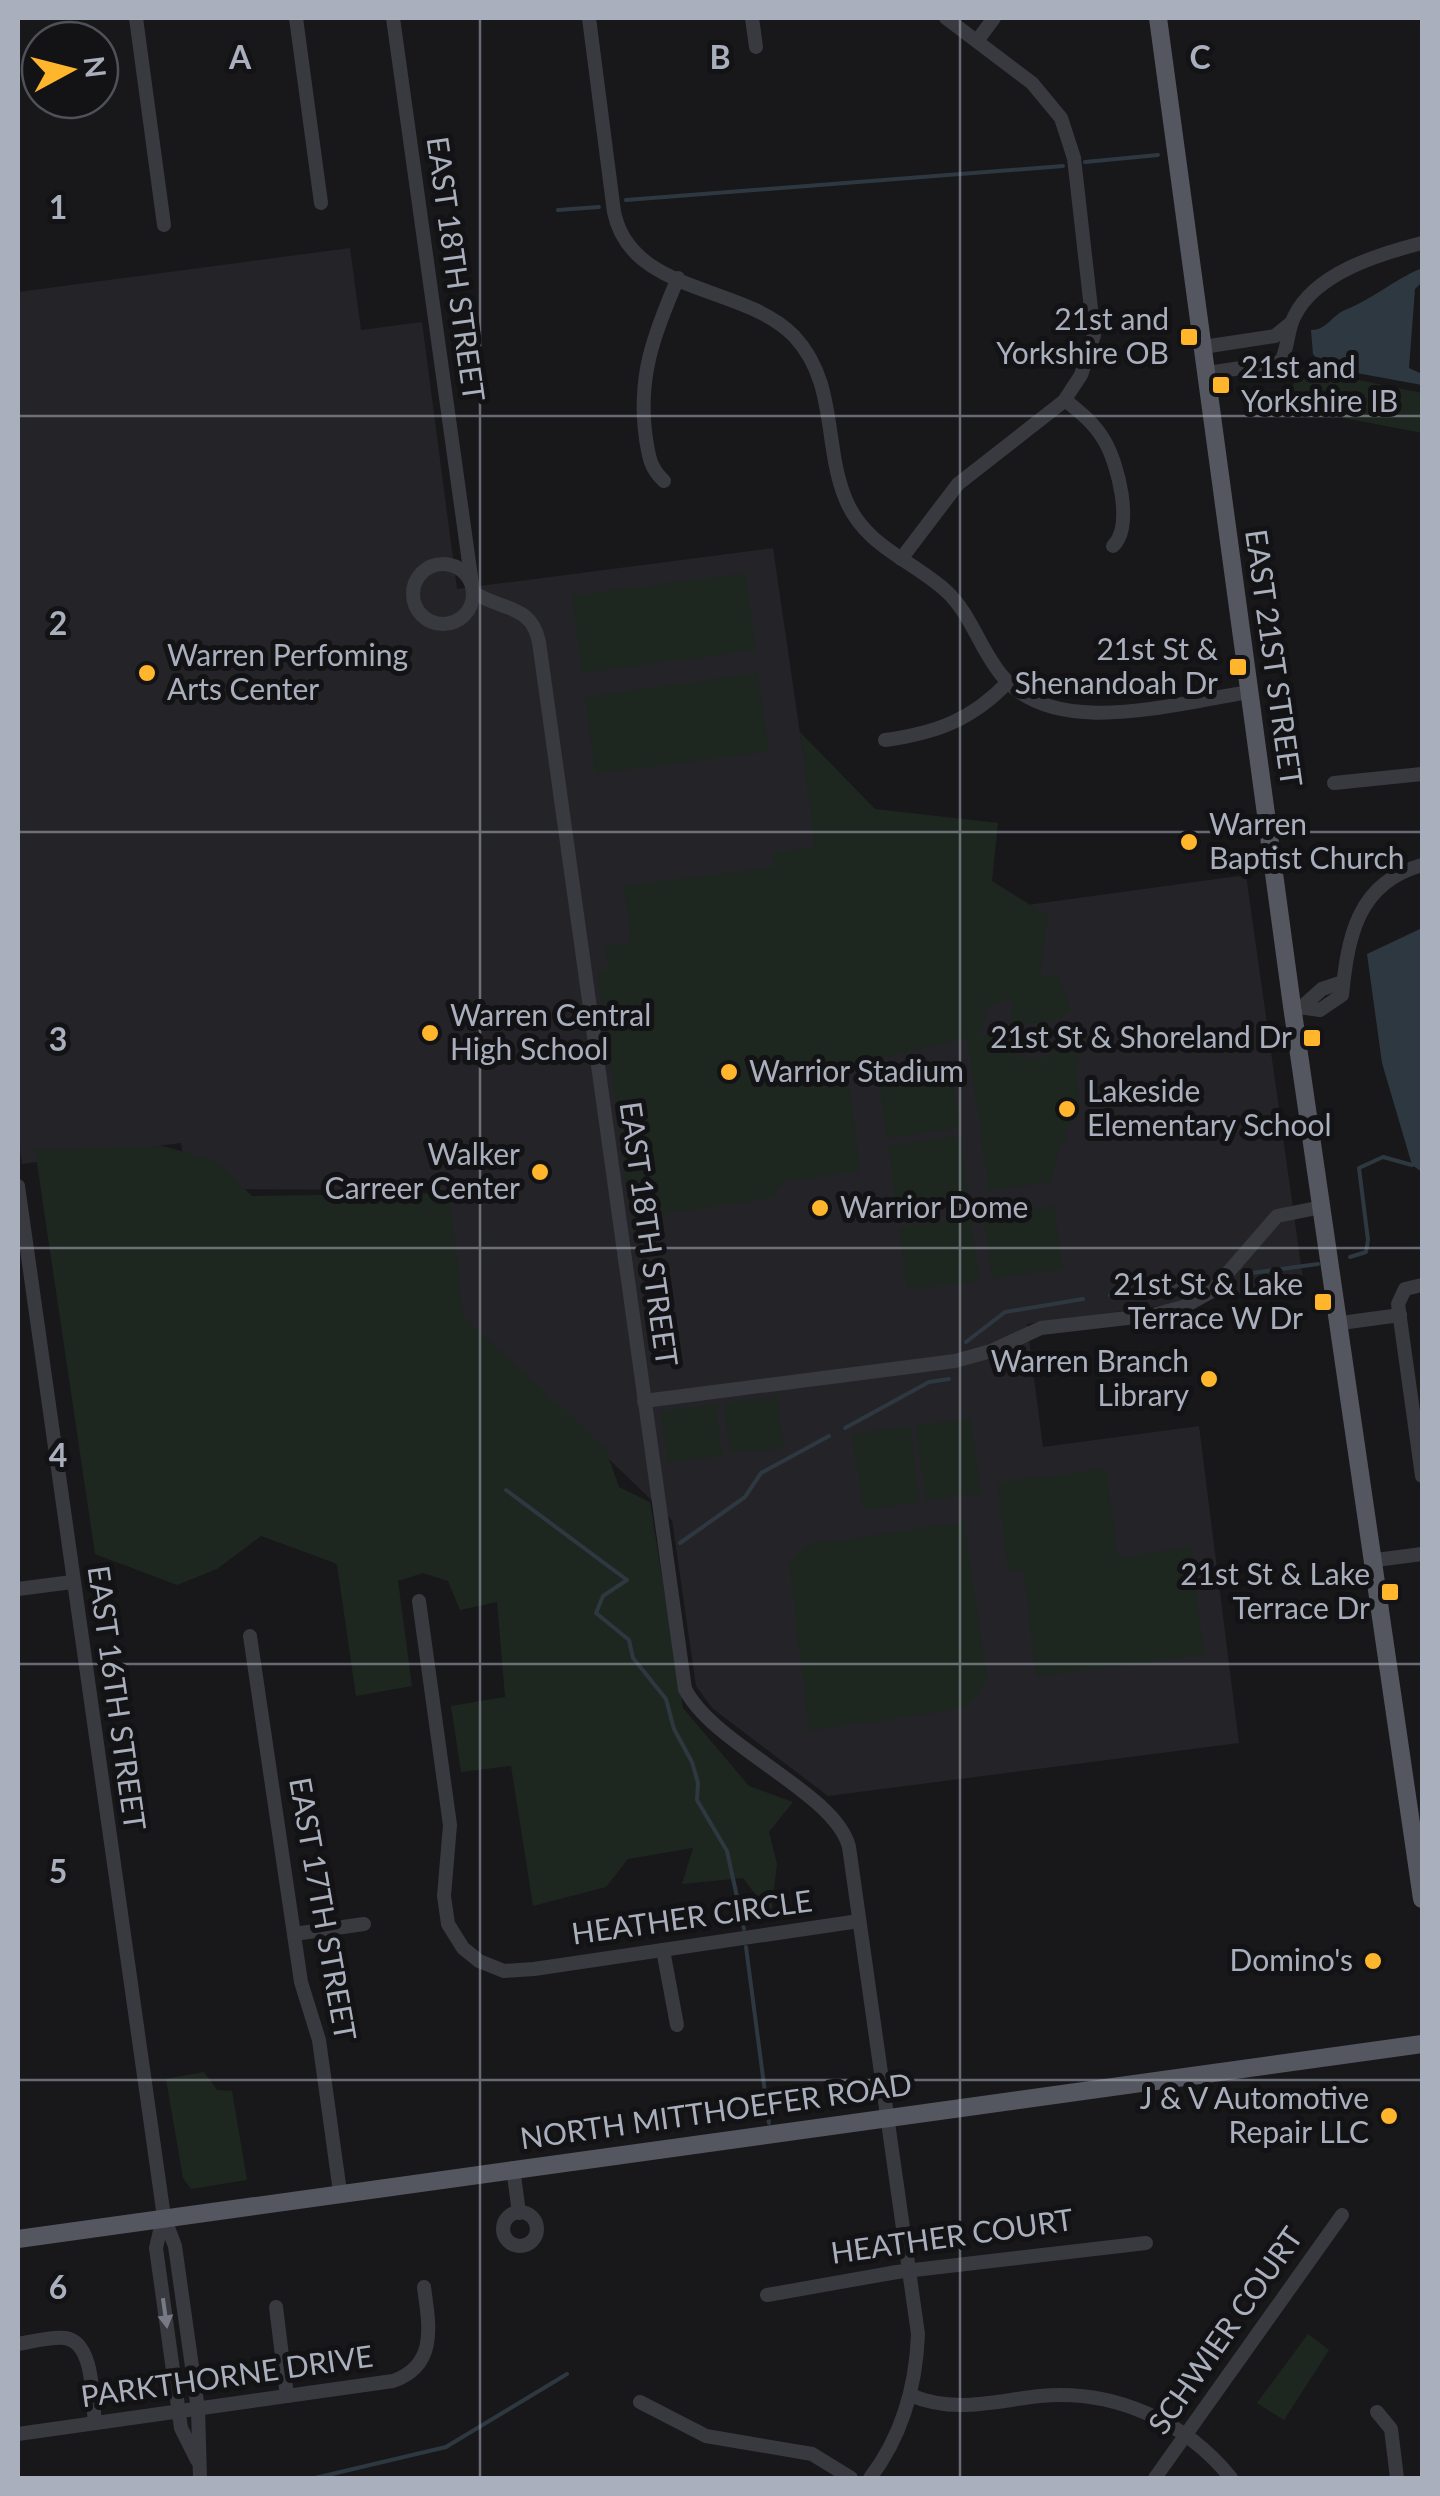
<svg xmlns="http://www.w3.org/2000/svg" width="1440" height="2496" font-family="Lato,sans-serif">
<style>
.built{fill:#242428}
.green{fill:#1e271f}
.water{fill:#2d3841}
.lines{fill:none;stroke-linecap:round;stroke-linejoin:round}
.stream{stroke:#2d3841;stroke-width:4}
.minor{stroke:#393a40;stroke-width:14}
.major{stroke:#555760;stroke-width:18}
.oneway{fill:#777a84}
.grid{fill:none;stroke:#a9afbc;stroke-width:2.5;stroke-opacity:0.55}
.poi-dot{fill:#ffb52c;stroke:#131316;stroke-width:4}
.labels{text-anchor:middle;stroke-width:10;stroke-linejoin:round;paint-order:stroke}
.street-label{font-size:30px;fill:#a9afbc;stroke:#131316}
.poi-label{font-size:30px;fill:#a9afbc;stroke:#131316;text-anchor:end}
.grid-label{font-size:32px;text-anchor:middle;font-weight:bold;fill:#a9afbc;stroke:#131316;stroke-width:10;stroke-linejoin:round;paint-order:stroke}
</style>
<rect width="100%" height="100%" fill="#18181b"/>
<path class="built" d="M 350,248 L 361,330 L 422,322 L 457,589 L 773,548 L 829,932 L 1246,875 L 1304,1286 L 1027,1324 L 1043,1447 L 1199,1426 L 1239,1743 L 828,1796 L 712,1708 L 696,1686 L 672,1520 L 460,1315 L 444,1190 L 187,1189 L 181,1143 L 22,1164 L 18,1134 L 18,292 Z"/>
<g class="green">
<path d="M 1334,375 L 1422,393 L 1422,433 L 1282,406 L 1296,379 Z"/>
<path d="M 745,573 L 756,650 L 582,673 L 572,596 Z"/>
<path d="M 758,673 L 769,751 L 595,774 L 585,697 Z"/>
<path d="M 800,732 L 875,809 L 998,823 L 992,881 L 1048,916 L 1040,978 L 1057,974 L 1071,1009 L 1061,1019 L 1010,1026 L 1012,998 L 988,1006 L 980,1036 L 1018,1029 L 1013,1048 L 1018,1058 L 1040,1060 L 1080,1036 L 1086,1040 L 1076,1070 L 1080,1106 L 1066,1131 L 1067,1141 L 1061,1142 L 1051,1182 L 989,1191 L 967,1038 L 847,1066 L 860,1172 L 786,1181 L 773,1197 L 631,1220 L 597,971 L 609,969 L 605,946 L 631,943 L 624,886 L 773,867 L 773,853 L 815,847 Z"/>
<path d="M 952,1071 L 960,1128 L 887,1138 L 879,1081 Z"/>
<path d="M 961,1136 L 968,1194 L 896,1204 L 888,1146 Z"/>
<path d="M 162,1146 L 215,1160 L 252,1196 L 449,1193 L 464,1318 L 605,1447 L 619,1487 L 650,1502 L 683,1708 L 749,1786 L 793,1802 L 769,1832 L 777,1864 L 771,1915 L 743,1878 L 682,1884 L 693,1848 L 628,1859 L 606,1887 L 533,1906 L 511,1766 L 461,1772 L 451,1706 L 505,1697 L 497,1602 L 460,1610 L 448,1581 L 423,1573 L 398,1581 L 412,1686 L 356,1696 L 337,1565 L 332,1562 L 261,1536 L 217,1569 L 177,1585 L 95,1554 L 35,1150 Z"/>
<path d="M 1054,1206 L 1063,1269 L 992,1279 L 984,1216 Z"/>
<path d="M 971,1218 L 980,1281 L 907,1290 L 899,1228 Z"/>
<path d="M 778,1397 L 784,1448 L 730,1454 L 724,1403 Z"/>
<path d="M 716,1404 L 722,1456 L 667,1463 L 661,1411 Z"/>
<path d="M 971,1418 L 981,1493 L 926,1501 L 915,1426 Z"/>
<path d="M 910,1426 L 920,1502 L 863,1510 L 852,1434 Z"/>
<path d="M 1106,1469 L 1118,1557 L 1191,1547 L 1204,1655 L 1036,1676 L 1023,1570 L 1008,1571 L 997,1483 Z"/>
<path d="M 964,1522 L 988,1681 L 967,1708 L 809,1731 L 789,1564 L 806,1545 Z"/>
<path d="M 204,2072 L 217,2090 L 232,2091 L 247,2180 L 191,2189 L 183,2178 L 166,2079 Z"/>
<path d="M 1308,2334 L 1329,2350 L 1284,2420 L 1257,2403 Z"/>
</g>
<g class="water">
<path d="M 1422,268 L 1422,282 L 1415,289 L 1409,368 L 1422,374 L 1422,385 L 1324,367 L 1313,354 L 1311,330 C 1327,330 1331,316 1345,310 C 1371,300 1395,279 1422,268 Z"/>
<path d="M 1422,928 L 1422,1172 L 1412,1165 L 1382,1063 L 1367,954 Z"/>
</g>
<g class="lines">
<g class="stream">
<path d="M 1085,162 L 1158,155"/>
<path d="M 626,200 L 1063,166"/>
<path d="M 558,210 L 599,207"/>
<path d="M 1350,1257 L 1366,1252 L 1368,1240 L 1359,1168 L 1383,1157 L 1412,1165"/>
<path d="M 1252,1273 L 1318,1264"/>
<path d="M 1110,1295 L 1197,1283"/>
<path d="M 966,1342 L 1005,1312 L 1083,1299"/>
<path d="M 845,1428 L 929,1382 L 949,1379"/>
<path d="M 506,1490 L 627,1580 L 603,1596 L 596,1613 L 629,1640 L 633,1658 L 666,1699 L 674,1729 L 692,1762 L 698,1783 L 697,1800 L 727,1851 L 744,1929"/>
<path d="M 680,1543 L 745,1497 L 761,1473 L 829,1436"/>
<path d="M 746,1947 L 769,2123"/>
<path d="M 315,2478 L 446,2447 L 567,2374"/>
</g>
<g class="minor">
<path d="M 136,18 L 164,225"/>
<path d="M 296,18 L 321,203"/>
<path d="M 393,18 L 472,584"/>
<path d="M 589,18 L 614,212 C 631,295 744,284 794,336 C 838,383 823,446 846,500 C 865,546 910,559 945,590 C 972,614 980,651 1004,678 C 1058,740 1178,702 1250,692"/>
<path d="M 752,18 L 756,47"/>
<path d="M 977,41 L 994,18"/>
<path d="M 1203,347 L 1275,336 L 1291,323"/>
<path d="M 1207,373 L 1281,362 C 1288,348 1287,332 1294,317 C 1315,273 1379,254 1422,243"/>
<path d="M 1065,400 C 1080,412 1094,423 1104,440 C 1118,463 1134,526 1113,546"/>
<path d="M 664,481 C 650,468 649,457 646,439 C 637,377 654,334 678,278"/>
<path d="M 901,559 L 958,484 L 1064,401 L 1081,375 L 1094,335 L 1074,158 L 1061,118 L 1032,83 L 946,18"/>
<circle cx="443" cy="594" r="30"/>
<path d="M 473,592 C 501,611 531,603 539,642 L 685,1689 C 714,1746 836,1793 849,1847 L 918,2334 C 916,2387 902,2436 870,2478"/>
<path d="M 885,740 C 936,733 972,720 1008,682"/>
<path d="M 1334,783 L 1422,774"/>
<path d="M 1304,1005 L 1322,989 L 1343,982"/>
<path d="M 1292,1006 L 1320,1010 L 1342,995 C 1348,937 1357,883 1422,865"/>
<path d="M 18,1186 L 164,2217 L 175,2246 L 198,2409 L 200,2478"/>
<path d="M 1422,1285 L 1405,1289 L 1398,1304 L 1422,1476"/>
<path d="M 1341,1323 L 1400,1315"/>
<path d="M 644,1401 L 955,1361 L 991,1351 L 1041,1328 L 1153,1315 L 1183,1307 L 1212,1291 L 1277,1216 L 1322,1207"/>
<path d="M 1376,1560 L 1422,1554"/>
<path d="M 18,1589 L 72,1582"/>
<path d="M 419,1601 L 450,1825 L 444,1896 L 448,1924 L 463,1948 L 479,1961 L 504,1971 L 534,1969 L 859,1921"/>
<path d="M 250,1636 L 301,1982 L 319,2040 L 340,2192"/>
<path d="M 294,1934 L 364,1924"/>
<path d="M 663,1950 L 677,2025"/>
<path d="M 513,2168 L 519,2213"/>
<circle cx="520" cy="2229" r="17"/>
<path d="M 163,2218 L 156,2248 L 181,2428 L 197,2460"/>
<path d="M 767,2295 L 897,2272 L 1146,2243"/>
<path d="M 276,2307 L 287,2396"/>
<path d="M 18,2344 C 32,2342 51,2336 65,2338 C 95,2342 92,2401 95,2423"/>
<path d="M 910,2395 C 955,2414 994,2401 1040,2396 C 1114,2389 1185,2421 1231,2478"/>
<path d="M 640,2402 L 706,2436 L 812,2454 L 851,2478"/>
<path d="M 1377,2412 L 1391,2429 L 1397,2478"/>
<path d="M 18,2434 L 393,2381 C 438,2365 429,2325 424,2287"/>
<path d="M 1155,2478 L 1342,2215"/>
</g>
<g class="major">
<path d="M 1158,18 L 1292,1006 L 1422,1899"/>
<path d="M 18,2239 L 1422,2044"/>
</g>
</g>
<defs><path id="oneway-solid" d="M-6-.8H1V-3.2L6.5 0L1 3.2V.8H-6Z" transform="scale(2.5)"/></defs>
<use class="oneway" href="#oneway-solid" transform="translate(165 2313) rotate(82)"/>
<path class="grid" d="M 480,18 L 480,2478M 960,18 L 960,2478M 18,416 L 1422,416M 18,832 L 1422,832M 18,1248 L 1422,1248M 18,1664 L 1422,1664M 18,2080 L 1422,2080"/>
<g class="poi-dot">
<rect x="1179" y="327" width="20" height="20" rx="5"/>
<rect x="1211" y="375" width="20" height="20" rx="5"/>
<rect x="1228" y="657" width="20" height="20" rx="5"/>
<circle cx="147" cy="673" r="10"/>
<circle cx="1189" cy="842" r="10"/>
<circle cx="430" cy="1033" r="10"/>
<rect x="1302" y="1028" width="20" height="20" rx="5"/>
<circle cx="729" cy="1072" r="10"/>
<circle cx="1067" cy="1109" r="10"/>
<circle cx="540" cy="1172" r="10"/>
<circle cx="820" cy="1208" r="10"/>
<rect x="1313" y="1292" width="20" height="20" rx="5"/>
<circle cx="1209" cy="1379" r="10"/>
<rect x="1380" y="1582" width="20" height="20" rx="5"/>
<circle cx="1373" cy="1961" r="10"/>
<circle cx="1389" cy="2116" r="10"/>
</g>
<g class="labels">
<g class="street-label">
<text transform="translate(455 269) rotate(82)" y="10">EAST 18TH STREET</text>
<text transform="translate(1273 658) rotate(82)" y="10">EAST 21ST STREET</text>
<text transform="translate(648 1234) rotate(82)" y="10">EAST 18TH STREET</text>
<text transform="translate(116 1698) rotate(82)" y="10">EAST 16TH STREET</text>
<text transform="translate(322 1909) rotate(80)" y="10">EAST 17TH STREET</text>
<text transform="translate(692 1918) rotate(-8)" y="10">HEATHER CIRCLE</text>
<text transform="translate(716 2112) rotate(-8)" y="10">NORTH MITTHOEFER ROAD</text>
<text transform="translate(952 2237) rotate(-8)" y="10">HEATHER COURT</text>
<text transform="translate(1226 2331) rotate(-55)" y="10">SCHWIER COURT</text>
<text transform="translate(227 2377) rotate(-8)" y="10">PARKTHORNE DRIVE</text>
</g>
<g class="poi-label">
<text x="1169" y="330">21st and<tspan x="1169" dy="34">Yorkshire OB</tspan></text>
<text x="1241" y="378" text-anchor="start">21st and<tspan x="1241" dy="34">Yorkshire IB</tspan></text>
<text x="1218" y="660">21st St &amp;<tspan x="1218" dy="34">Shenandoah Dr</tspan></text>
<text x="167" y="666" text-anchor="start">Warren Perfoming<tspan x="167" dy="34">Arts Center</tspan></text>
<text x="1209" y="835" text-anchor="start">Warren<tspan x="1209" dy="34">Baptist Church</tspan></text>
<text x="450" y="1026" text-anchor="start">Warren Central<tspan x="450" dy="34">High School</tspan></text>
<text x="1292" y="1048">21st St &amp; Shoreland Dr</text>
<text x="749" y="1082" text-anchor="start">Warrior Stadium</text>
<text x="1087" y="1102" text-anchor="start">Lakeside<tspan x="1087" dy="34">Elementary School</tspan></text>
<text x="520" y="1165">Walker<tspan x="520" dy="34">Carreer Center</tspan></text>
<text x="840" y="1218" text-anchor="start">Warrior Dome</text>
<text x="1303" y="1295">21st St &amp; Lake<tspan x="1303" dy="34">Terrace W Dr</tspan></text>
<text x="1189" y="1372">Warren Branch<tspan x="1189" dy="34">Library</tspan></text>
<text x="1370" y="1585">21st St &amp; Lake<tspan x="1370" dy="34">Terrace Dr</tspan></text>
<text x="1353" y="1971">Domino's</text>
<text x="1369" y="2109">J &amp; V Automotive<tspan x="1369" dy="34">Repair LLC</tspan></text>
</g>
</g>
<g class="grid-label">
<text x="240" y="69">A</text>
<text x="720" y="69">B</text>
<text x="1200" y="69">C</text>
<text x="58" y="219">1</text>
<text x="58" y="635">2</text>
<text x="58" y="1051">3</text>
<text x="58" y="1467">4</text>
<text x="58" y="1883">5</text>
<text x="58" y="2299">6</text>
</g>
<rect width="1440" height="2496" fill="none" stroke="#a9afbc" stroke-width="40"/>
<g transform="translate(70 70) rotate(83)"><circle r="48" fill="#131316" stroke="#4f5158" stroke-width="2.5"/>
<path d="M0-8L18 38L0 25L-18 38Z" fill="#ffb52c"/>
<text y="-15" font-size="28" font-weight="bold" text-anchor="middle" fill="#a9afbc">N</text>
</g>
</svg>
